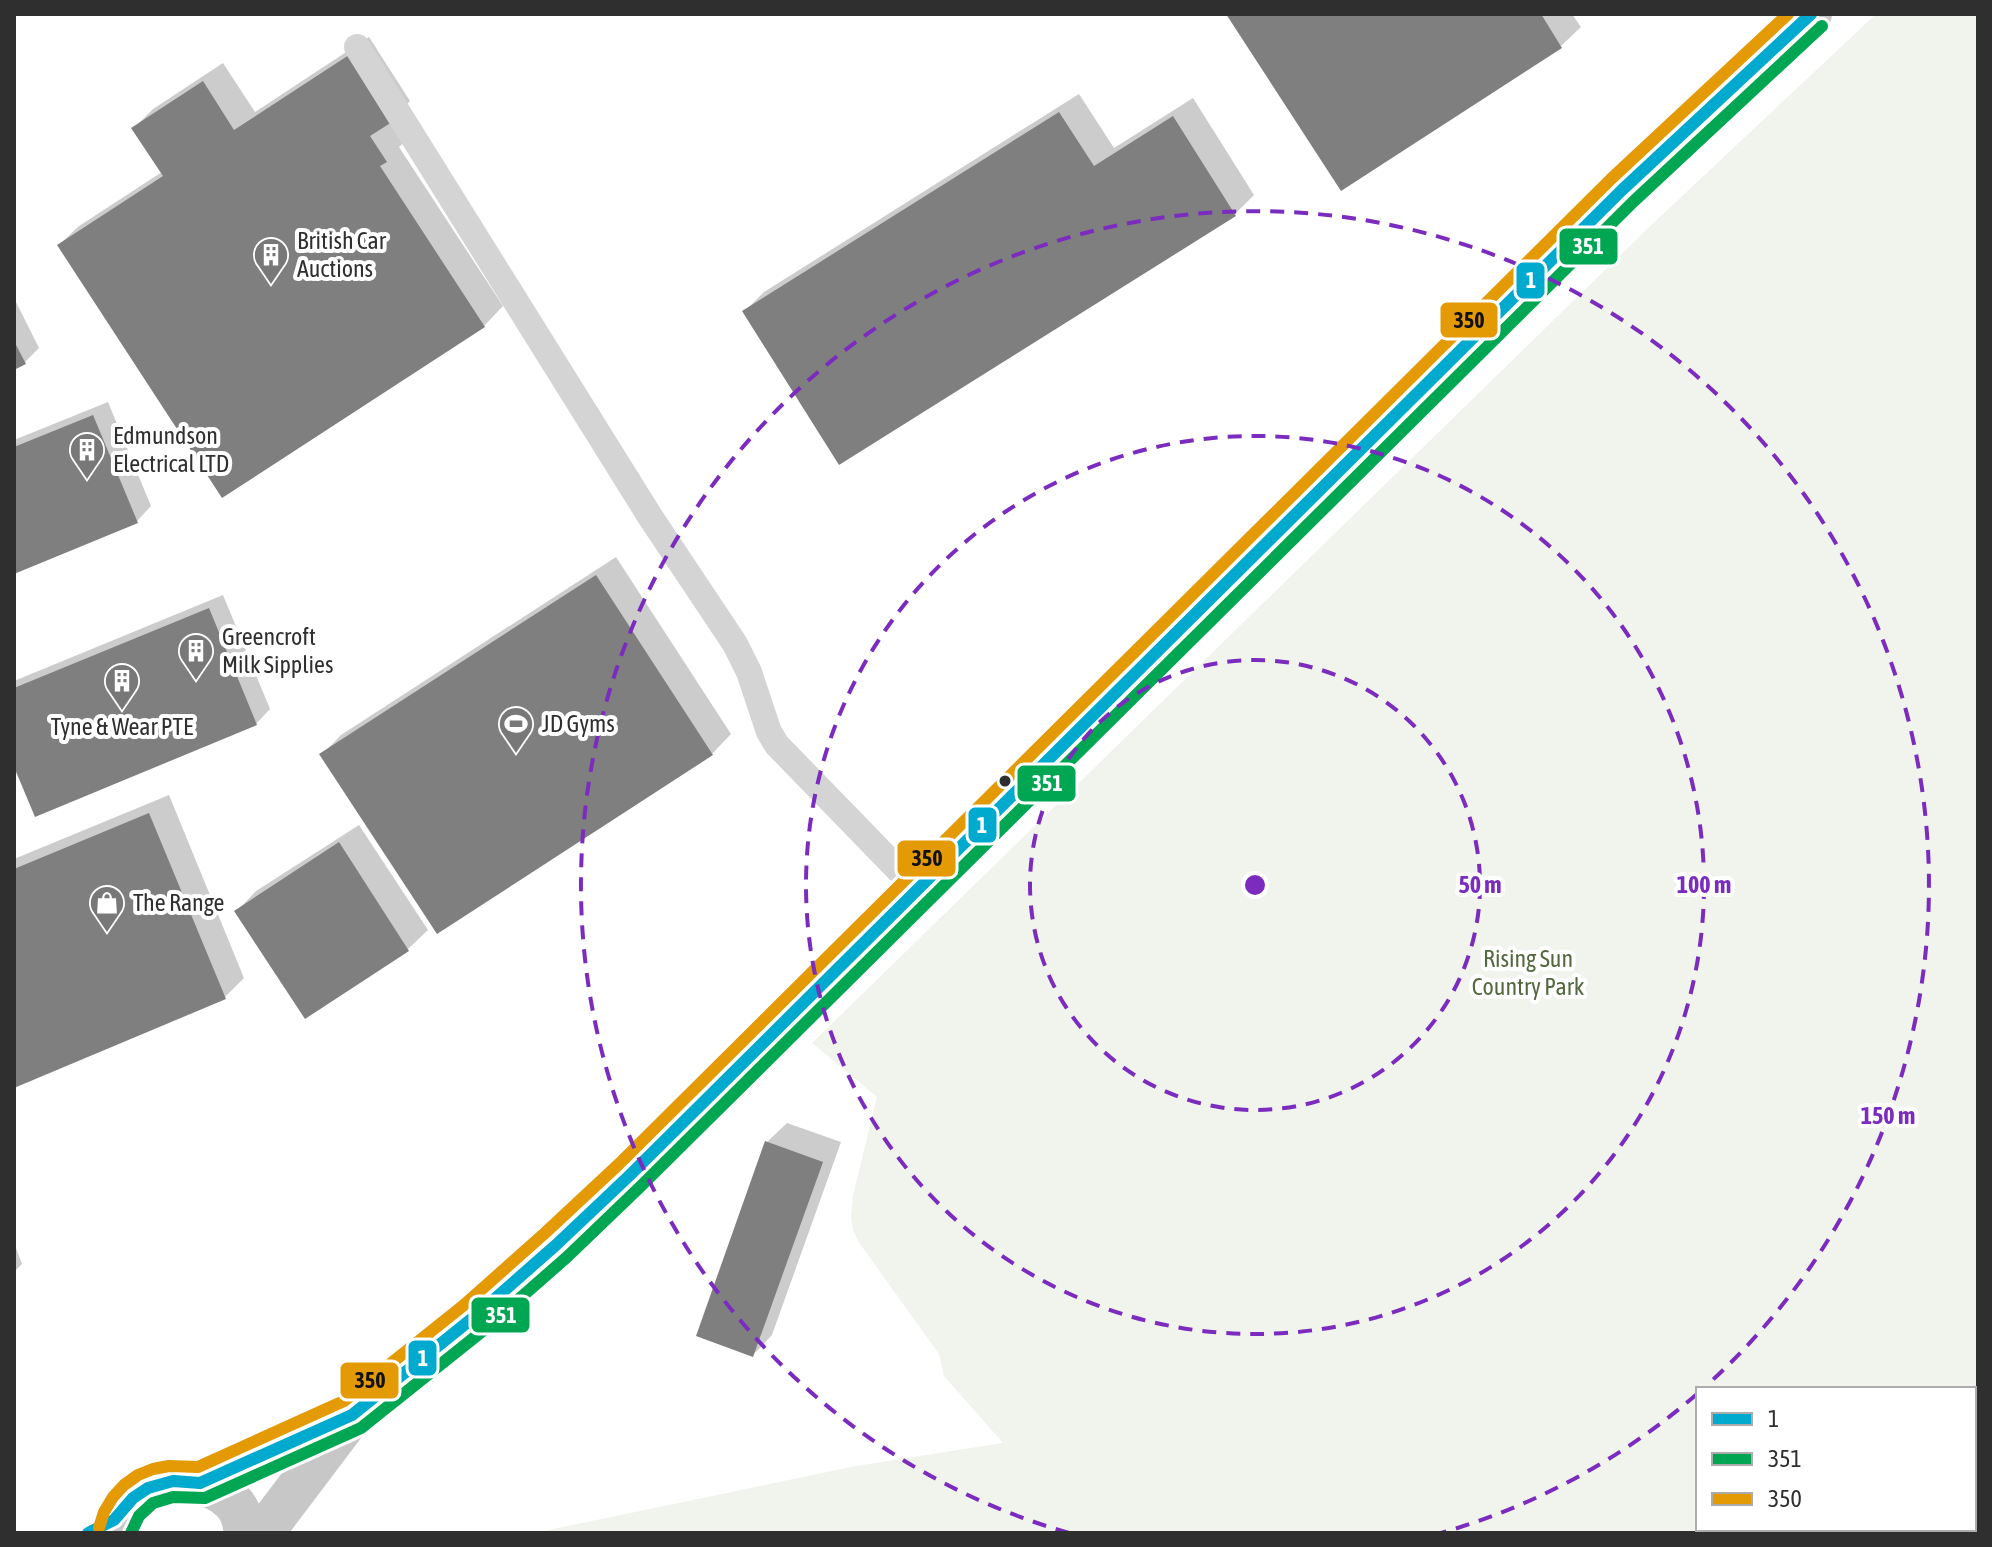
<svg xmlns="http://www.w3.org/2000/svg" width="1992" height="1547" font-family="'Asap Condensed',sans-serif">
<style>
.green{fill:#f1f4ed;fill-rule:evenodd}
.shadow{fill:#0003}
.building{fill:#7f7f7f}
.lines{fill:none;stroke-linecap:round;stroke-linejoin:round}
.street{stroke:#d4d4d4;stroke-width:26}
.primary{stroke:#c7c7c7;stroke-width:42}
.bus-1-casing{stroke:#fff;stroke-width:18}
.bus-2-casing{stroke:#fff;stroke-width:18}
.bus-3-casing{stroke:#fff;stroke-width:18}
.bus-1{stroke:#00a9ce;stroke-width:12}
.bus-2{stroke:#00a651;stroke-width:12}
.bus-3{stroke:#e39a05;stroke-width:12}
.ring{fill:none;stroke:#7b2cbf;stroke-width:4;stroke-dasharray:14 10}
.bus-dot{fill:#2f2f2f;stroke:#fff;stroke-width:3}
.labels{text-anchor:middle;stroke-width:8;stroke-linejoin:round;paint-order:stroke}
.poi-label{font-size:24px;fill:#2f2f2f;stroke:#fff;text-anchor:start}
.park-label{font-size:24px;fill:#53683f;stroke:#fff}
.centre{fill:#7b2cbf;stroke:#fff;stroke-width:4}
.ring-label{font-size:24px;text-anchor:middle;font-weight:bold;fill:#7b2cbf;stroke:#fff;stroke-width:8;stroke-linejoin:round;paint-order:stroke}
.line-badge{stroke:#fff;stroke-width:3}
.badge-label{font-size:22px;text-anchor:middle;font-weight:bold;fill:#fff}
.pale-badge-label{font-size:22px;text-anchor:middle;font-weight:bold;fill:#111}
</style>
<rect width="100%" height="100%" fill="#fff"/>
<path class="green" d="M 1876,14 L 1978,14 L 1978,1533 L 534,1533 L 856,1466 L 1003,1443 L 944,1376 L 939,1354 L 860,1244 L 853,1231 L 851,1217 L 853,1195 L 877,1097 L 812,1043 L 1646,230 ZM 1698,1389 L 1974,1389 L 1974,1529 L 1698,1529 Z"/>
<g class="shadow">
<path d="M 1228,14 L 1572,14 L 1581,27 L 1561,46 L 1342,188 Z"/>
<path d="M 369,37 L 410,101 L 391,120 L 405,141 L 399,147 L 503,306 L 484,326 L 59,245 L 79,226 L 162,172 L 134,128 L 153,109 L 223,63 L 255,112 Z"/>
<path d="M 1079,94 L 1114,148 L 1193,98 L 1254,195 L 1234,215 L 745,311 L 764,292 Z"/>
<path d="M 14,298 L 39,348 L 24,363 L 14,368 Z"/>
<path d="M 108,402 L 151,506 L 137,521 L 14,572 L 14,440 Z"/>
<path d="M 616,557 L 731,734 L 712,754 L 322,755 L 341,735 Z"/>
<path d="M 223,595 L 270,709 L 256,724 L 14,761 L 14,681 Z"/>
<path d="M 169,795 L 244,978 L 225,997 L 14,1086 L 14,859 Z"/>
<path d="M 359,825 L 428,930 L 408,949 L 305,1016 L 237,911 L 256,891 Z"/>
<path d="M 787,1123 L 841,1142 L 772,1335 L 753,1355 L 767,1142 Z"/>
<path d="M 14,1243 L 22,1264 L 14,1272 Z"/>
</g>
<g class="building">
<path d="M 1226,14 L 1541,14 L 1562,48 L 1341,191 Z"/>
<path d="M 349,55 L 392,122 L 370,136 L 387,162 L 380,166 L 485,327 L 222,498 L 57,245 L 163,176 L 131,128 L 203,81 L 234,130 Z"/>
<path d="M 1059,112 L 1094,166 L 1173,116 L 1236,216 L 839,465 L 742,311 Z"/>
<path d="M 14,341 L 26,364 L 14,370 Z"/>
<path d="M 93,415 L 138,523 L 14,574 L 14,447 Z"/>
<path d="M 596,575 L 713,755 L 437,934 L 319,754 Z"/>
<path d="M 209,608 L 257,725 L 35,817 L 14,767 L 14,688 Z"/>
<path d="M 149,813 L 226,999 L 14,1088 L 14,869 Z"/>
<path d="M 339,842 L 409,951 L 305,1019 L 234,911 Z"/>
<path d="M 765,1141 L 823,1162 L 753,1357 L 696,1336 Z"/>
</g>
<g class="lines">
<path class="street" d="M 357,47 L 651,518 L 735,644 L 749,672 L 769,732 L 777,745 L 917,889"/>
<g class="primary">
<path d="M 200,1483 L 352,1415 L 474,1317 L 556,1245 L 630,1175 L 1622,190 L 1811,14"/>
<path d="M 114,1533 C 124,1490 167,1469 208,1486 C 220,1491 231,1497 238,1509 C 242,1516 244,1525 245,1533"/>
<path d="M 263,1533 L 349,1419"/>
</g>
<defs>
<path id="bus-1" d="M 88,1533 L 114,1520 L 133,1498 L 148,1488 L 173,1481 L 200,1483 L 352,1415 L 474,1317 L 556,1245 L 630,1175 L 1622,190 L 1811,14"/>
<path id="bus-2" d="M 131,1533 L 139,1516 L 153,1503 L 173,1497 L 205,1498 L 361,1428 L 485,1329 L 567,1257 L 641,1186 L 1633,202 L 1822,26"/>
<path id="bus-3" d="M 99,1528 L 104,1512 L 113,1497 L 124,1485 L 138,1475 L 153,1469 L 169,1466 L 198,1467 L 344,1401 L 464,1305 L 545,1233 L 619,1164 L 1611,179 L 1788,14"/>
</defs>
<use href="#bus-1" class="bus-1-casing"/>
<use href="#bus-2" class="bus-2-casing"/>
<use href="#bus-3" class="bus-3-casing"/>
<use href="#bus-1" class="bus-1"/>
<use href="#bus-2" class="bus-2"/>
<use href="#bus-3" class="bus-3"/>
</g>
<g class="ring">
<circle cx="1255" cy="885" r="225"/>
<circle cx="1255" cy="885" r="449"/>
<path d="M1697 1394A674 674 0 0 1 1441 1533M1069 1533A674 674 0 1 1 1706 1386"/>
</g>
<defs>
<symbol id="building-pin" viewBox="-11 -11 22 30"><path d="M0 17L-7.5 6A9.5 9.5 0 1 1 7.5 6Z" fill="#787878" stroke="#fff"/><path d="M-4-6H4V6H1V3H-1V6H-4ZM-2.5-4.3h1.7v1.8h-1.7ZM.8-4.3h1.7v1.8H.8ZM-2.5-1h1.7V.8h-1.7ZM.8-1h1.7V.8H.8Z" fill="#fff"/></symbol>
<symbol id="stadium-pin" viewBox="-11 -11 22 30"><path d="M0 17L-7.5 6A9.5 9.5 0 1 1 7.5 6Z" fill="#787878" stroke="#fff"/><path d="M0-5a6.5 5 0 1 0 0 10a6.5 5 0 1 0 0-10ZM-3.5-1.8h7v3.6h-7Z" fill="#fff"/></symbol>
<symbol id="shop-pin" viewBox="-11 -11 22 30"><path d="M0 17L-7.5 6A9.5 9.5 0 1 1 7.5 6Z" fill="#787878" stroke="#fff"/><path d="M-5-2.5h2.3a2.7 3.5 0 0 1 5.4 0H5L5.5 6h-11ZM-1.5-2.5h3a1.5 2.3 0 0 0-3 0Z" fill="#fff"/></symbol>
</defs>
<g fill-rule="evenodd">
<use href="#building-pin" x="251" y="235" width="40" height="54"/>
<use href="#building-pin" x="67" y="430" width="40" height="54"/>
<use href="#building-pin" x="176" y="631" width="40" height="54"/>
<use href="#building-pin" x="102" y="661" width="40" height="54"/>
<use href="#stadium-pin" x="496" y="704" width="40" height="54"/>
<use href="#shop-pin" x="87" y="883" width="40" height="54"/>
</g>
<circle class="bus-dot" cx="1005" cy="781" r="7"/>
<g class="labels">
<g class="poi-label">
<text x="297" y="249">British Car<tspan x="297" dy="28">Auctions</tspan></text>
<text x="113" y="444">Edmundson<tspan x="113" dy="28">Electrical LTD</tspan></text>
<text x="222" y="645">Greencroft<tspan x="222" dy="28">Milk Sipplies</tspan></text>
<text x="542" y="732">JD Gyms</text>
<text x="122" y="735" text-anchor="middle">Tyne &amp; Wear PTE</text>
<text x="133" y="911">The Range</text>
</g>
<g class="park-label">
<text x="1528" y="967">Rising Sun<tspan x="1528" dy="28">Country Park</tspan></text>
</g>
</g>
<circle cx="1255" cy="885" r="12" class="centre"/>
<g class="ring-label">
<text x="1480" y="893">50 m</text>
<text x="1704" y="893">100 m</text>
<text x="1888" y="1124">150 m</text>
</g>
<g class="line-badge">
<rect x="1558" y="227" width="61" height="39" rx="8" fill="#00a651"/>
<rect x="1515" y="261" width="31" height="39" rx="8" fill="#00a9ce"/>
<rect x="1439" y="301" width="60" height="38" rx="8" fill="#e39a05"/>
<rect x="1016" y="764" width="61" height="39" rx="8" fill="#00a651"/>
<rect x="967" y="806" width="31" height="38" rx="8" fill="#00a9ce"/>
<rect x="896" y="839" width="61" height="39" rx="8" fill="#e39a05"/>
<rect x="470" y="1296" width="61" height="38" rx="8" fill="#00a651"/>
<rect x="407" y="1339" width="31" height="38" rx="8" fill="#00a9ce"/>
<rect x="339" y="1361" width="61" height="39" rx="8" fill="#e39a05"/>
</g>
<g class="badge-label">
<text x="1588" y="254">351</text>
<text x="1531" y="288">1</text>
<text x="1047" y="791">351</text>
<text x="982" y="833">1</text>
<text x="501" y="1323">351</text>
<text x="423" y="1366">1</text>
</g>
<g class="pale-badge-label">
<text x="1469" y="328">350</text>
<text x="927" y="866">350</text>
<text x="370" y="1388">350</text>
</g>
<rect width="1992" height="1547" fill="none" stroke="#2f2f2f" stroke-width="32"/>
<rect x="1696" y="1387" width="280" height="144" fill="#ffffff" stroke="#acacac" stroke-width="2"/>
<rect x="1712" y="1413" width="40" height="12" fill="#00a9ce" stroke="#acacac" stroke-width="2"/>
<text x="1768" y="1427" font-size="24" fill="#2f2f2f">1</text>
<rect x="1712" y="1453" width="40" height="12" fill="#00a651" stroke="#acacac" stroke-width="2"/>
<text x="1768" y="1467" font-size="24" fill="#2f2f2f">351</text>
<rect x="1712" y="1493" width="40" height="12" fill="#e39a05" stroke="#acacac" stroke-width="2"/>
<text x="1768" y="1507" font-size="24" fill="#2f2f2f">350</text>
</svg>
